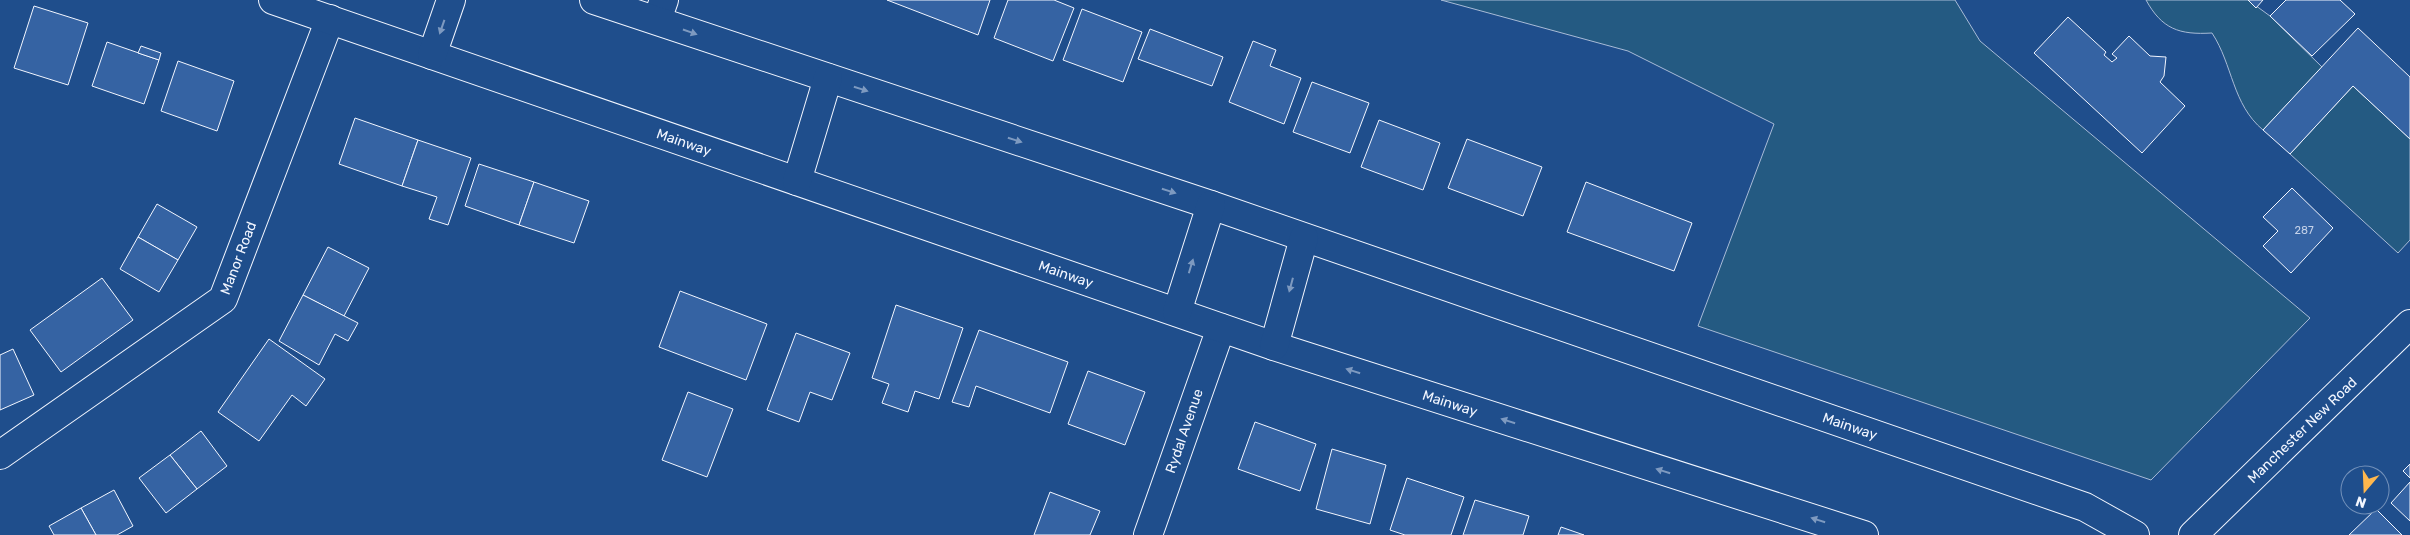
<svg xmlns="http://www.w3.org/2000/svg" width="2410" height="535" font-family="Rubik,sans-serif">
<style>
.green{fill:#245a82;stroke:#a8bbd7}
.building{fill:#3563a3;stroke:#f2f6ff}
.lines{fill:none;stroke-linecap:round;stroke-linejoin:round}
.minor-casing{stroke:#f2f6ff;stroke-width:30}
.tertiary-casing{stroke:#f2f6ff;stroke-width:30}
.primary-casing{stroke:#f2f6ff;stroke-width:30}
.minor{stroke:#1f4e8c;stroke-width:28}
.tertiary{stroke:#1f4e8c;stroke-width:28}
.primary{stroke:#1f4e8c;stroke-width:28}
.oneway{fill:#7e9ac0}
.labels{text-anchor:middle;stroke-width:4;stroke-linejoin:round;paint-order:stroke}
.number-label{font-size:11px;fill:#c3d1e8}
.street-label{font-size:14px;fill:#f2f6ff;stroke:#1f4e8c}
</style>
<rect width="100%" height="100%" fill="#1f4e8c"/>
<g class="green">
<path d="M 1441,0 L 1955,0 L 1980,41 L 2310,318 L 2151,480 L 1698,326 L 1774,124 L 1628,51 Z"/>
<path d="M 2146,0 L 2248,0 L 2270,16 L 2322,67 L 2263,130 C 2232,104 2233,65 2212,33 C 2179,35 2162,29 2146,0 Z"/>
<path d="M 2353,86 L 2410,139 L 2410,240 L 2398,253 L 2290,154 Z"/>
</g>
<g class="building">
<path d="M 887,0 L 990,0 L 978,35 Z"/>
<path d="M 1008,0 L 1054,0 L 1074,8 L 1053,61 L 994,38 Z"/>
<path d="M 2248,0 L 2263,0 L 2256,8 Z"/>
<path d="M 2286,0 L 2340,0 L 2355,14 L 2312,56 L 2270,16 Z"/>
<path d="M 34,6 L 88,23 L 68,85 L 14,68 Z"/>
<path d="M 1082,9 L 1142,32 L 1123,82 L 1063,60 Z"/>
<path d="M 2068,17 L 2106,52 L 2104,55 L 2112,62 L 2117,58 L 2112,54 L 2129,36 L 2150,56 L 2166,57 L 2164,76 L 2160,82 L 2185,106 L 2142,153 L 2034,53 Z"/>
<path d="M 2358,28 L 2410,77 L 2410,139 L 2353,86 L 2290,154 L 2263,130 Z"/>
<path d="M 1150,29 L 1223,57 L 1212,86 L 1138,59 Z"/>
<path d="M 1253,41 L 1276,50 L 1270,66 L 1301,78 L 1284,124 L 1229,102 Z"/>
<path d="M 107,42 L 159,60 L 144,104 L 92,86 Z"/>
<path d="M 141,46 L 161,53 L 159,60 L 138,53 Z"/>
<path d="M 178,61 L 234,81 L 217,131 L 161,111 Z"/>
<path d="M 1312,82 L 1369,103 L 1350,153 L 1293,132 Z"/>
<path d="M 355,118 L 418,140 L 402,186 L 339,164 Z"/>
<path d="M 1379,120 L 1440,143 L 1423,190 L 1361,167 Z"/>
<path d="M 1467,139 L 1542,167 L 1523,216 L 1448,188 Z"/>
<path d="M 418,140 L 471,158 L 448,225 L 429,219 L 437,197 L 402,186 Z"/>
<path d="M 479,164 L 534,182 L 519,225 L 465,206 Z"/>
<path d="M 534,182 L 589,201 L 574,243 L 519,225 Z"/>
<path d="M 1586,182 L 1692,223 L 1674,271 L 1567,232 Z"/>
<path d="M 2292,188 L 2333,228 L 2291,273 L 2263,246 L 2278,231 L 2263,217 Z"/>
<path d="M 157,204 L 197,227 L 178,260 L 138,237 Z"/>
<path d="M 138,237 L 178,260 L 159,292 L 120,269 Z"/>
<path d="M 328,247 L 369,268 L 344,316 L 303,295 Z"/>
<path d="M 102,278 L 133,320 L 61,372 L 30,330 Z"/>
<path d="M 680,291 L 767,324 L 746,380 L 659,347 Z"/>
<path d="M 303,295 L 358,323 L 348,341 L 335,334 L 319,365 L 279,341 Z"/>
<path d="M 896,305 L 963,328 L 939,399 L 915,391 L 908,412 L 882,403 L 889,384 L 872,378 Z"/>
<path d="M 979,330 L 1068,362 L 1050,413 L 976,386 L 969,407 L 952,402 Z"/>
<path d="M 796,333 L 850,353 L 832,400 L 810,392 L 799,422 L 767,410 Z"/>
<path d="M 269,339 L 325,379 L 306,406 L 292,395 L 259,441 L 218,412 Z"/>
<path d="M 13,349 L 34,395 L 0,410 L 0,355 Z"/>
<path d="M 1088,371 L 1145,392 L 1125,445 L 1068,424 Z"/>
<path d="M 688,392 L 733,409 L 707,477 L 662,460 Z"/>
<path d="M 1255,422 L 1316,444 L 1300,491 L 1238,469 Z"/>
<path d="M 201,431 L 227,466 L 197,489 L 170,455 Z"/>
<path d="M 1332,449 L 1386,465 L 1370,524 L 1316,509 Z"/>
<path d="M 170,455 L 197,489 L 166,513 L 139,478 Z"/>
<path d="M 2410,464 L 2410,478 L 2403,471 Z"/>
<path d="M 1407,478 L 1464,497 L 1451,535 L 1405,535 L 1390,530 Z"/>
<path d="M 2410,482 L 2410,521 L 2391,503 Z"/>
<path d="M 114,490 L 133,526 L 117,535 L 96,535 L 81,508 Z"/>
<path d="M 1050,492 L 1100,511 L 1090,535 L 1034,535 Z"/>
<path d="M 1475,500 L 1529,516 L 1523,535 L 1463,535 Z"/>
<path d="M 81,508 L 96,535 L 54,535 L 49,526 Z"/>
<path d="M 2376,509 L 2402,535 L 2349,535 Z"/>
<path d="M 1561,527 L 1584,535 L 1558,535 Z"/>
</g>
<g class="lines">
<defs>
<g id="minor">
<path d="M 657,20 L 664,0"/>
<path d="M 0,455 L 223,299 L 330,19"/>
<path d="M 1148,535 L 1221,328"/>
</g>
<g id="tertiary">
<path d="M 273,0 L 1274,346 L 1864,535"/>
<path d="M 594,0 L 1211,205 L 2085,507 L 2135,535"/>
<path d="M 432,55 L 451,0"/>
<path d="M 797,181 L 828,78"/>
<path d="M 1177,312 L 1211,205"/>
<path d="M 1274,346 L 1304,238"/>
</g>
<path id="primary" d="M 2193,535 L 2410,324"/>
</defs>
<use href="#minor" class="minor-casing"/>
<use href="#tertiary" class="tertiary-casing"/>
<use href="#primary" class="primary-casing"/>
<use href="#minor" class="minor"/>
<use href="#tertiary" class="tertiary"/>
<use href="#primary" class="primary"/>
</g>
<defs><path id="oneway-solid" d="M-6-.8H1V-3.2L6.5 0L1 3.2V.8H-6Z" transform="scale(1.25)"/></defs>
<g class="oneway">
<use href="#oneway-solid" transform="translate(442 27) rotate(109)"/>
<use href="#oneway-solid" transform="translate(690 32) rotate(19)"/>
<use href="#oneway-solid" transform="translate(861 89) rotate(18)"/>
<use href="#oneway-solid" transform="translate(1015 140) rotate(18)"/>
<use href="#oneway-solid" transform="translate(1169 191) rotate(18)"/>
<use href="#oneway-solid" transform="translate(1191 266) rotate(-73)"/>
<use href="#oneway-solid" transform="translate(1291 285) rotate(105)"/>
<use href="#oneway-solid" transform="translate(1353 371) rotate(-162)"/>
<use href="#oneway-solid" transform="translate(1508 421) rotate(-162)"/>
<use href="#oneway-solid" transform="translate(1663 471) rotate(-162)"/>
<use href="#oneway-solid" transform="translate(1818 520) rotate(-162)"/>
</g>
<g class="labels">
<g class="number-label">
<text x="2304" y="234">287</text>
</g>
<g class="street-label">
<text transform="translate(684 142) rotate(19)" y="5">Mainway</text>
<text transform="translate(238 258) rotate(-69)" y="5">Manor Road</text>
<text transform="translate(1066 274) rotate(19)" y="5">Mainway</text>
<text transform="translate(1450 403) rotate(18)" y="5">Mainway</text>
<text transform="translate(1850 426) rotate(19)" y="5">Mainway</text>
<text transform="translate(2302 430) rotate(-44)" y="5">Manchester New Road</text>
<text transform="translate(1184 431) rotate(-71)" y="5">Rydal Avenue</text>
</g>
</g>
<g transform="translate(2365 490) rotate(199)"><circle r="24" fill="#1f4e8c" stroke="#7391ba"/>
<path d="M0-4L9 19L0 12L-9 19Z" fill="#ffb74d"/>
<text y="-8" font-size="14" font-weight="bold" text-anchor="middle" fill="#f2f6ff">N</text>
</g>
</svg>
